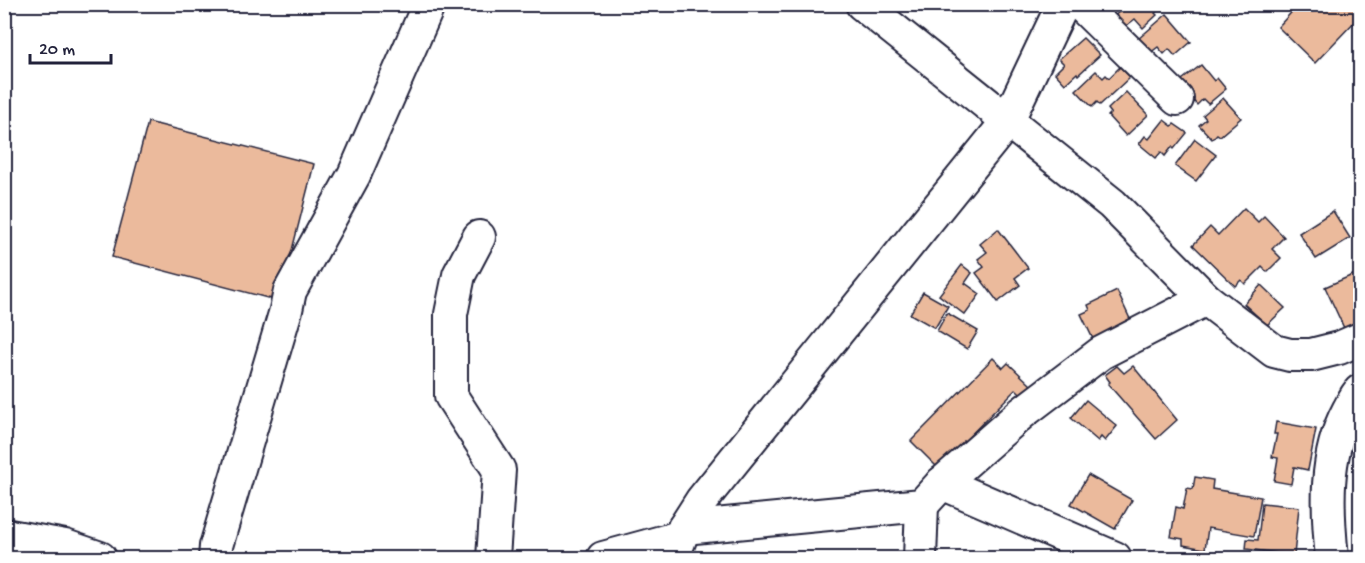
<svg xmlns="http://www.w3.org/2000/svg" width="1365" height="563" font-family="'Gochi Hand',sans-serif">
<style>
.building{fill:#ebba9c;stroke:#22223b;stroke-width:1.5}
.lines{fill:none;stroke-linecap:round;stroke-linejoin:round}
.minor-casing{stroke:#22223b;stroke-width:36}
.minor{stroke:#fff;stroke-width:32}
</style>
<rect width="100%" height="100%" fill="#fff"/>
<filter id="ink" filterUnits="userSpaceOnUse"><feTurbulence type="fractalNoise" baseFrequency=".0167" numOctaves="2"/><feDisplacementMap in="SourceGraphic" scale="12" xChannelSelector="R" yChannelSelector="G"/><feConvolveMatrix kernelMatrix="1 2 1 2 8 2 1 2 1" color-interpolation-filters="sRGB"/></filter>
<g filter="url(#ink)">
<g class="building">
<path d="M 1128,4 L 1159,4 L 1162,7 L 1155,13 L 1157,15 L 1143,28 L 1135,19 L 1122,29 L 1112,18 Z"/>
<path d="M 1299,4 L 1360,4 L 1360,16 L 1315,63 L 1278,27 Z"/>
<path d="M 1167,14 L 1191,42 L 1175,56 L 1169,49 L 1164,54 L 1158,47 L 1150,53 L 1138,39 Z"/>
<path d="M 1083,38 L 1100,55 L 1078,75 L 1077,73 L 1065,84 L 1055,73 L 1064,64 L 1059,59 Z"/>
<path d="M 1201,65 L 1214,81 L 1217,78 L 1226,89 L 1208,104 L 1203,99 L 1197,105 L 1178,83 Z"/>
<path d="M 1120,67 L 1130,77 L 1100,105 L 1097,102 L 1092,107 L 1076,90 L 1096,71 L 1103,78 L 1106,75 L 1109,78 Z"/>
<path d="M 1126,92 L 1148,115 L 1126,136 L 1108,116 L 1111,113 L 1108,109 Z"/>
<path d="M 1223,98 L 1241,118 L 1220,136 L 1217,134 L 1212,139 L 1199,125 L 1206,119 L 1203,115 Z"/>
<path d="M 1164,120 L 1172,126 L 1174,124 L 1187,133 L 1174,149 L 1172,147 L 1165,156 L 1161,152 L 1156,158 L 1139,144 L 1145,136 L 1149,139 Z"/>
<path d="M 148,122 L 314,164 L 279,301 L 112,257 Z"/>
<path d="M 1195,139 L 1216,155 L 1196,181 L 1175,166 Z"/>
<path d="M 1244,208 L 1258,222 L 1264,216 L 1284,237 L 1272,249 L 1281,258 L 1267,272 L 1262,267 L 1245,284 L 1241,280 L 1235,286 L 1193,245 L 1210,227 L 1218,235 Z"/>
<path d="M 1333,211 L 1350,238 L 1316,259 L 1299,233 Z"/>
<path d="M 998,229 L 1028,268 L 1015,278 L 1020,285 L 998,302 L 976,273 L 984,267 L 978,259 L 987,252 L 980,244 Z"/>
<path d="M 962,265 L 972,273 L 965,283 L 980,294 L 965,315 L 939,295 Z"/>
<path d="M 1355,274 L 1359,282 L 1360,281 L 1360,321 L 1344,328 L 1325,287 Z"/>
<path d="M 1261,285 L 1285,308 L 1267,325 L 1244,304 Z"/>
<path d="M 1117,291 L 1130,319 L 1120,324 L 1122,329 L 1094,341 L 1081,314 L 1090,310 L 1088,305 Z"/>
<path d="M 923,292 L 948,306 L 935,328 L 910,314 Z"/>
<path d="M 947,313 L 978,331 L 967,349 L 937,331 Z"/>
<path d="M 993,358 L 1003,368 L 1008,363 L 1031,385 L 1022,395 L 1016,389 L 938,468 L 911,441 Z"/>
<path d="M 1117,366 L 1124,373 L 1133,366 L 1177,420 L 1156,439 L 1108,384 L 1110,382 L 1105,375 Z"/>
<path d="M 1086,400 L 1117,426 L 1105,441 L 1101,437 L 1098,441 L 1071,418 Z"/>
<path d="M 1276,422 L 1316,429 L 1308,470 L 1294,467 L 1291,484 L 1274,481 L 1278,458 L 1272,457 L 1277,434 L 1274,434 Z"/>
<path d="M 1088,475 L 1132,500 L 1115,529 L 1071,504 Z"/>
<path d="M 1195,477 L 1213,480 L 1212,489 L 1261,497 L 1254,536 L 1208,528 L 1205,549 L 1183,545 L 1183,539 L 1171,537 L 1176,507 L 1183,509 L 1187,488 L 1193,489 Z"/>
<path d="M 1262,503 L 1299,507 L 1294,555 L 1246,549 L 1247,539 L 1258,540 Z"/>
<path d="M 1218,553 L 1262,558 L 1217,558 Z"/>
</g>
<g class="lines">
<defs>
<g id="minor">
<path d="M 862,4 L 1112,204 L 1206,299 L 1274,351 L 1290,355 L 1311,355 L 1339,348 L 1360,339"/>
<path d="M 1080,4 L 1177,99"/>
<path d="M 479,237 L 459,275 L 451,314 L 451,396 L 499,470 L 493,558"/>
<path d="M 942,483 L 1115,558"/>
<path d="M 684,528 L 922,505 L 942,483 L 1022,413 L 1101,353 L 1206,299"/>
<path d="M 4,535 L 65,546 L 100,558"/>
<path d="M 215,558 L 216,546 L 286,310 L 290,291 L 354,175 L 429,4"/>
<path d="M 603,558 L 680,537"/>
<path d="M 673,558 L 684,528 L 702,500 L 1007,122 L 1063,4"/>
<path d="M 920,558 L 922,505"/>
<path d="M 1332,558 C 1327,509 1324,456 1348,411 C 1352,404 1355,396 1360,391"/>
</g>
</defs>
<use href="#minor" class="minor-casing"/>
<use href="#minor" class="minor"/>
</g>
</g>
<rect width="1365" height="563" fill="none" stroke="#fff" stroke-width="24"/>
<rect x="12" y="12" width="1341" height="539" fill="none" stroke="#22223b" stroke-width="2" filter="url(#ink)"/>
<path d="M30 54v9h81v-9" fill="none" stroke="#22223b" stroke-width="3"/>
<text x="39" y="54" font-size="18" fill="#22223b" stroke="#ffffff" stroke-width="4.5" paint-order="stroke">20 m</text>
</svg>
